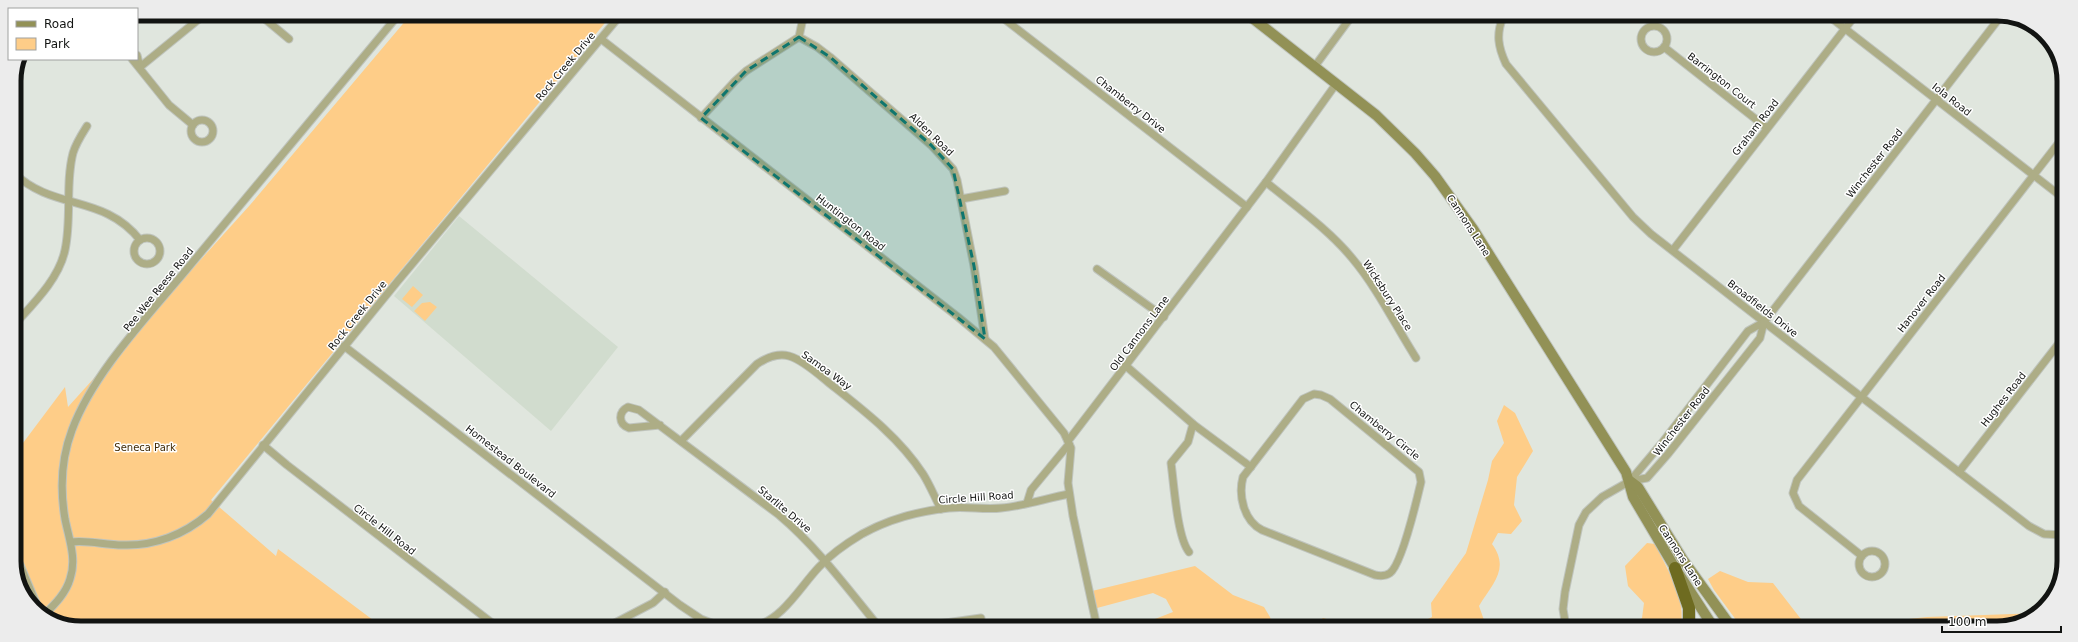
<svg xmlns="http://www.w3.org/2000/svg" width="2078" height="642" font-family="'DejaVu Sans',sans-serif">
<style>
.built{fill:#d1dcce}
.green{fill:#fecd88}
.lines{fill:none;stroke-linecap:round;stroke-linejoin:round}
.street-casing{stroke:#bfc4bd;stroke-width:9}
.secondary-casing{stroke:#bfc4bd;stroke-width:12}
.highway-casing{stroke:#bfc4bd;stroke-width:14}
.street{stroke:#adad86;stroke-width:7}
.secondary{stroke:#929156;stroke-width:10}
.highway{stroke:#6e6b20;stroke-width:12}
.marked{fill:#0f766e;fill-opacity:0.2;stroke:#0f766e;stroke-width:3;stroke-dasharray:8 5;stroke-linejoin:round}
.labels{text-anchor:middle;stroke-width:3;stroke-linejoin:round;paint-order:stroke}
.street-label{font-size:10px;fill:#121412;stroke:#fff}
.park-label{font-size:10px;fill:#402a05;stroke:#fff}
.rim{fill:none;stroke:#121412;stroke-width:5}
</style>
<rect width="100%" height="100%" fill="#e0e6de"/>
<path class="built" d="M 459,216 L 618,347 L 551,431 L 394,296 Z"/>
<g class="green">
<path d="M 609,18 L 211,500 L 276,556 L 278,549 L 381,626 L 63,626 L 30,605 L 14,566 L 14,455 L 65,387 L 68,407 L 250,205 L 407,19 Z"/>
<path d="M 413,286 L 423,295 L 412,307 L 402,299 Z"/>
<path d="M 430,302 L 437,307 L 425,321 L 414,311 L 422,303 Z"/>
<path d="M 1504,405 L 1515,413 L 1533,451 L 1517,477 L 1514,505 L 1522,521 L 1511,534 L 1498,533 L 1492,544 C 1510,569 1493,583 1479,606 L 1485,623 L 1489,627 L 1412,627 L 1432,617 L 1431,603 L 1466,553 L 1488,480 L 1492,461 L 1504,443 L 1497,421 Z"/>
<path d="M 1647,543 L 1655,544 C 1666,568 1688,600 1680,628 L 1632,628 L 1642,618 L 1644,603 L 1628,586 L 1625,566 Z"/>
<path d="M 1195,566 L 1233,595 L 1264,607 L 1270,617 L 1273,627 L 1128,627 L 1142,624 L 1173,612 L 1166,599 L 1153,593 L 1097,608 L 1092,591 Z"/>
<path d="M 1720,571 L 1748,582 L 1773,583 L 1804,623 L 1821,628 L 1742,628 L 1714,590 L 1708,579 Z"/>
<path d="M 2039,613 L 1997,628 L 1826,628 L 1927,617 Z"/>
<path d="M 1323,618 L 1353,627 L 1314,627 Z"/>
</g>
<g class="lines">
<defs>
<g id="street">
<path d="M 1503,17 C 1496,34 1498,47 1506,64 L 1633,217 L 1651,234 L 1764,322 L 2029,526 L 2044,534 L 2062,535"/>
<path d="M 1830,17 L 2063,198"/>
<path d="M 1003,18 L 1247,207"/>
<path d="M 265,19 L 289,39"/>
<circle cx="1654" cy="39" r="13"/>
<path d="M 799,37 L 817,47 L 830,57 L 931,145 L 953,169 L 957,180 L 974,266 L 985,339"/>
<path d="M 601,39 L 958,317 L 994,347 L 1064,433 L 1071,448 L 1068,483 L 1073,516 L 1097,627"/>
<path d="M 1664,47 L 1767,128"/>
<path d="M 137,55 L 140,67 L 199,19"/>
<path d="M 132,59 L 169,105 L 193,125"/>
<path d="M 1315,66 L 1351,17"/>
<path d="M 701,118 L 735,81 L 746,71 L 799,37 L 803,18"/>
<circle cx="202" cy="131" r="11"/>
<path d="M 14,173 C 53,211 104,194 140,240"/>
<path d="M 1266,182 C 1295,206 1328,229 1352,258 C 1378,289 1395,325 1416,358"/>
<path d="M 961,199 L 1005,191"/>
<circle cx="147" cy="251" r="13"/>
<path d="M 1673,250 L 1854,17"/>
<path d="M 1097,269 L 1164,317"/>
<path d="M 14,312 L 21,317"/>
<path d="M 14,325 C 33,304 59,279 65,250 C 72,218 65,184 73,153 C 76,143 82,134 87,126"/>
<path d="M 344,346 L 680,605 L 701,619 L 719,626"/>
<path d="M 1126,366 L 1193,424 L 1251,467"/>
<path d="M 1314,394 L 1321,395 L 1330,399 L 1419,472 L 1421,482 C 1417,499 1402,564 1390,573 C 1386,576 1380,576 1375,575 L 1262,530 C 1244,521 1238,496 1243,477 L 1303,399 Z"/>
<path d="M 660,425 L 629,428 C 618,424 618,412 628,407 L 639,410 L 779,515 C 816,546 848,589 879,627"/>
<path d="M 681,441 L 757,364 C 766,358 778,353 789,356 C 803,360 818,374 829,383 C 863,410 899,437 923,474 C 930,485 935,498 941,509"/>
<path d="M 1068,441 L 1266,182 L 1336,84"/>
<path d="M 263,445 L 287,465 L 496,626"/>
<path d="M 1959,472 L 2063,338"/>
<path d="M 1630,481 L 1662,443 L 1748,331 L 1764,322 L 2001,16"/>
<path d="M 1027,503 L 1031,490 L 1069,444"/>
<path d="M 71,542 C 90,540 104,545 123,545 C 154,546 184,535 208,514 L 397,282 L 618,18"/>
<circle cx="1872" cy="564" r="13"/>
<path d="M 1189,552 C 1177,537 1174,484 1171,463 L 1188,442 L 1193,424"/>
<path d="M 1862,556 L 1799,506 L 1793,493 L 1797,480 L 2064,136"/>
<path d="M 14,557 L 20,565 L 39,610"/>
<path d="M 45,614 C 55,604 66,593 70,579 C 77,559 69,539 65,519 C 60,489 61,459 72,430 C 93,373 148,316 187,269 C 256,186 326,102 395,19"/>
<path d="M 609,626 L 653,603 L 665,592"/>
<path d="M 755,626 C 783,619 800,587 819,567 C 831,554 847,543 862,534 C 889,519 919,511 949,508 C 966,506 984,510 1001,508 C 1024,506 1047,498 1069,494"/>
<path d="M 917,627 L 981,618"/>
<path d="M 1566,627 L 1563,609 L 1565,592 L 1579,525 L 1586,512 L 1602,497 L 1630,481 L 1647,478 L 1668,454 L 1760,338 L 1764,322"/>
</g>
<g id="secondary">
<path d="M 1251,17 L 1376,115 L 1415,153 L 1435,176 L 1473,229 L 1626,472 L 1633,497 L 1675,568 L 1714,628"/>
<path d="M 1630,481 L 1638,487 L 1683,560 L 1732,628"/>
</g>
<path id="highway" d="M 1675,568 L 1689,608 L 1689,628"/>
</defs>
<use href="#street" class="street-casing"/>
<use href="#secondary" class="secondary-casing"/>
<use href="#highway" class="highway-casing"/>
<use href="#street" class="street"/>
<use href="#secondary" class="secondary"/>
<use href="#highway" class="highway"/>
</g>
<path class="marked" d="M 799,37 L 830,57 L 931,145 L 953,169 L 974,266 L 985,339 L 701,118 L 746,71 Z"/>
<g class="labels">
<g class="street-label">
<text transform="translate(565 66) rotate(-50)" y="4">Rock Creek Drive</text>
<text transform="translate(1722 80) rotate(38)" y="4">Barrington Court</text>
<text transform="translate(1952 99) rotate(38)" y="4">Iola Road</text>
<text transform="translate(1131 104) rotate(38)" y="4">Chamberry Drive</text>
<text transform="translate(1755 127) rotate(-52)" y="4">Graham Road</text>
<text transform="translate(932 134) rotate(44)" y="4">Alden Road</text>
<text transform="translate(1874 163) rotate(-52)" y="4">Winchester Road</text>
<text transform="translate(851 222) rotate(38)" y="4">Huntington Road</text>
<text transform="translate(1469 225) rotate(57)" y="4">Cannons Lane</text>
<text transform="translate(158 289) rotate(-51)" y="4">Pee Wee Reese Road</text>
<text transform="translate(1388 295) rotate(57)" y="4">Wicksbury Place</text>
<text transform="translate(1921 303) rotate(-52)" y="4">Hanover Road</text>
<text transform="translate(1763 308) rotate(38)" y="4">Broadfields Drive</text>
<text transform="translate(357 315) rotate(-51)" y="4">Rock Creek Drive</text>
<text transform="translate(1139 333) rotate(-53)" y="4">Old Cannons Lane</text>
<text transform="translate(827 370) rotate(36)" y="4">Samoa Way</text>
<text transform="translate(2003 399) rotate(-52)" y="4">Hughes Road</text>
<text transform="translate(1681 421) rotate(-52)" y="4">Winchester Road</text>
<text transform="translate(1385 430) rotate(39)" y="4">Chamberry Circle</text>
<text transform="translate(511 461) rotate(38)" y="4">Homestead Boulevard</text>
<text transform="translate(976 497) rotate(-4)" y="4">Circle Hill Road</text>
<text transform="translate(785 509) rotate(40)" y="4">Starlite Drive</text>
<text transform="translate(385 529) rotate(38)" y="4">Circle Hill Road</text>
<text transform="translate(1681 555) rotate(57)" y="4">Cannons Lane</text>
</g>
<g class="park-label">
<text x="145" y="451">Seneca Park</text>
</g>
</g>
<path d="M0 0H2078V642H0ZM81 21H1997A60 60 0 0 1 2057 81V561A60 60 0 0 1 1997 621H81A60 60 0 0 1 21 561V81A60 60 0 0 1 81 21Z" fill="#ececec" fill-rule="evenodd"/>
<path class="rim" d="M81 21H1997A60 60 0 0 1 2057 81V561A60 60 0 0 1 1997 621H81A60 60 0 0 1 21 561V81A60 60 0 0 1 81 21Z"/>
<rect x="8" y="8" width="130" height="52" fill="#ffffff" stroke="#a0a1a0"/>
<rect x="16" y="21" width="20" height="6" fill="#929156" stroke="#a0a1a0"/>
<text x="44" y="28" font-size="12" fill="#121412">Road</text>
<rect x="16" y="38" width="20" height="12" fill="#fecd88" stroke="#a0a1a0"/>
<text x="44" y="48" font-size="12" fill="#121412">Park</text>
<path d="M1942 626v6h119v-6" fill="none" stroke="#121412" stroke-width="2"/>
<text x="1948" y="626" font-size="12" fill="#121412" stroke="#ffffff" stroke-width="3" paint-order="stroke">100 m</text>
</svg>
